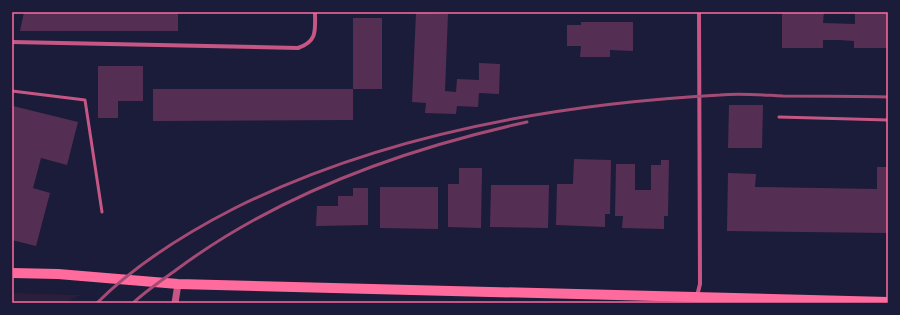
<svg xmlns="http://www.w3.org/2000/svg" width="900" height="315" font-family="Karla,sans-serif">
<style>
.green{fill:#2a1e3b}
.building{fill:#542f53}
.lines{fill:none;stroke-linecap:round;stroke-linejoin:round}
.service{stroke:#c65784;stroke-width:3}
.minor{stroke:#c65784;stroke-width:4}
.tertiary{stroke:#c65784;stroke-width:7}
.primary{stroke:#ff6b9d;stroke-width:10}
.rail{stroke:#a44b75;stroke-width:3}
.neatline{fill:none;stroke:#ff6b9d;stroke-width:1.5}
</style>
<rect width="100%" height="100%" fill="#1b1b3a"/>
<path class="green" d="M 12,293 L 80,295 L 64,303 L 12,303 Z"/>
<g class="building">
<path d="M 24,12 L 178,12 L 178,31 L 20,31 Z"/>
<path d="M 782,12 L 824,12 L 823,23 L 855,24 L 855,12 L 888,12 L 888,48 L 854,48 L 854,41 L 839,40 L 823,40 L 823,48 L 782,48 Z"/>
<path d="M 416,13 L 448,14 L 445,91 L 456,92 L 457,79 L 479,80 L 479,63 L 500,64 L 499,94 L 479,93 L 478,107 L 457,106 L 456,114 L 425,113 L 426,103 L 412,102 Z"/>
<rect x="353" y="18" width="29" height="71"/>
<path d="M 581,22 L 633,22 L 633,51 L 610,50 L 610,57 L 580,57 L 581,46 L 567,46 L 567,25 L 581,25 Z"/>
<path d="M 98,66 L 143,66 L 143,101 L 118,101 L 118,118 L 98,118 Z"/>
<path d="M 153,89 L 353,89 L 353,120 L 153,121 Z"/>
<path d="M 729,105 L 763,105 L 762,148 L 728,148 Z"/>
<path d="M 13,106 L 78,122 L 67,165 L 41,158 L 33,188 L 50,193 L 36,246 L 12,240 Z"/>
<path d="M 574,159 L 611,160 L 610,214 L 605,214 L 605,227 L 556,225 L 557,184 L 573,184 Z"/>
<path d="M 661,160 L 669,160 L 668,216 L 664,216 L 664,229 L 622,228 L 623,216 L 615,216 L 616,164 L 635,164 L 635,190 L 651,190 L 651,165 L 661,165 Z"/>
<path d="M 877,167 L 888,167 L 888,233 L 727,231 L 728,173 L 756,174 L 755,187 L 877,189 Z"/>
<path d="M 459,168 L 482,168 L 481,228 L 448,227 L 448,184 L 459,184 Z"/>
<path d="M 491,185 L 549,185 L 548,228 L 490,227 Z"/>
<path d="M 380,187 L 438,187 L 438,229 L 380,228 Z"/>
<path d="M 353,188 L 368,188 L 368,225 L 316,226 L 317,206 L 338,206 L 338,196 L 353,196 Z"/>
</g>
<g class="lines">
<g class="service">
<path d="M 12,91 L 85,100 L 102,212"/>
<path d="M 779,117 L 888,120"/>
</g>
<g class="minor">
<path d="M 12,42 L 298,48 C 318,41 315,30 315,12"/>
<path d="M 697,296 L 700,284 L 699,12"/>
</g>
<path class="tertiary" d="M 175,303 L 178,284"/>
<path class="primary" d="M 12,273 L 58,274 L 178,284 L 888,302"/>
<g class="rail">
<path d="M 97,303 C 136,264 186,233 235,208 C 384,134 555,104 720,95 C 741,93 762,95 783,96 C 818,96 853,96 888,97"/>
<path d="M 133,303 C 146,291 161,281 176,270 C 278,194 404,149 527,122"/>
</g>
</g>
<rect width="900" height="315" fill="none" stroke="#1b1b3a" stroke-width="26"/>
<rect x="13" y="13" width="874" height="289" class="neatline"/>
</svg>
